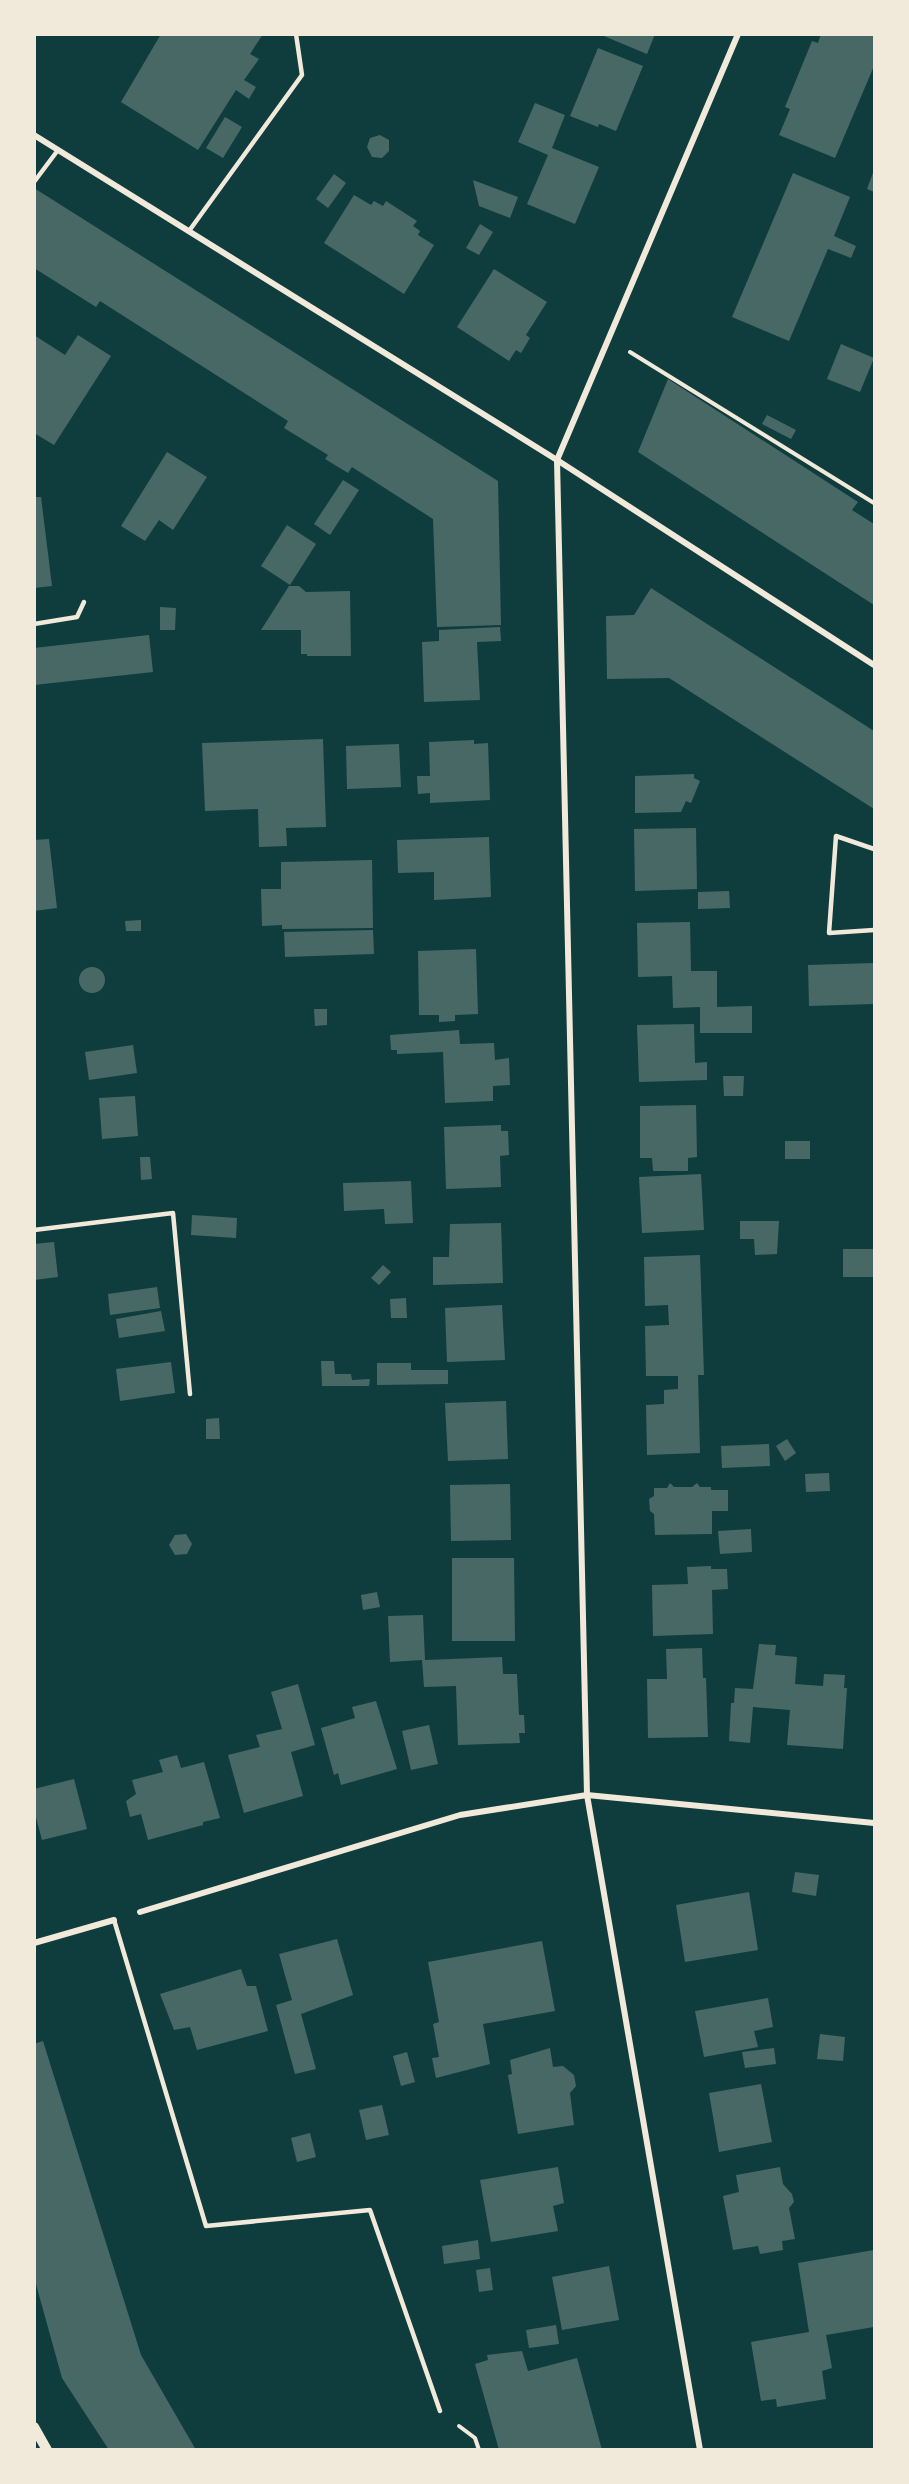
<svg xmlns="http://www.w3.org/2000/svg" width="909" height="2484" font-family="'Asap Condensed',sans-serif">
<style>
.building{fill:#486865}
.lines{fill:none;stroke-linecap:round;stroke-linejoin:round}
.path{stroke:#f1e9da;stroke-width:4}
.service{stroke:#f1e9da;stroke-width:4.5}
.minor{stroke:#f1e9da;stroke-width:6}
.tertiary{stroke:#f1e9da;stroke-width:10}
</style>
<rect width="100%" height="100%" fill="#0f3d3e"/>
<g class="building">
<path d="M 161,34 L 263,34 L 250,54 L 259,59 L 244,80 L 256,87 L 249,99 L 236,90 L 198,150 L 121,102 Z"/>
<path d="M 599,34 L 655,34 L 647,54 Z"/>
<path d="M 821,34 L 869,34 L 874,37 L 874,66 L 835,158 L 779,135 L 790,109 L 785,107 L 812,41 L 818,43 Z"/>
<path d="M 598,48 L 643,66 L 616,131 L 599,124 L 598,127 L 570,116 Z"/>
<path d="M 535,103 L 565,115 L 552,148 L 599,167 L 575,224 L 527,204 L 548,155 L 518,142 Z"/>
<path d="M 225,117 L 242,127 L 223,158 L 206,148 Z"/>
<path d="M 380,135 L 389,140 L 389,151 L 382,158 L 372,157 L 367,147 L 370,138 Z"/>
<path d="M 874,170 L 874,192 L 867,189 Z"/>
<path d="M 793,173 L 850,197 L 834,236 L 856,246 L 851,258 L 828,249 L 789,341 L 732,317 Z"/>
<path d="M 334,174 L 346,183 L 328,208 L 316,199 Z"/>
<path d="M 473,180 L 518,197 L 510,218 L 479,206 Z"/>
<path d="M 34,188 L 498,481 L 501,625 L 437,627 L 433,519 L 352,467 L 348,473 L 325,459 L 328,455 L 284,428 L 288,421 L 100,301 L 96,307 L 34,268 Z"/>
<path d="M 354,195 L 371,205 L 374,201 L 383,206 L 386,201 L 417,221 L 413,226 L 420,231 L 418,235 L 434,245 L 404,294 L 324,243 Z"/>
<path d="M 480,224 L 493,232 L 479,255 L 466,248 Z"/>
<path d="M 494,269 L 547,302 L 526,335 L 530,338 L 521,353 L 516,350 L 509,361 L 457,327 Z"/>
<path d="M 34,335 L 65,355 L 78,335 L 111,356 L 54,445 L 34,433 Z"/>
<path d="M 841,344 L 874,358 L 860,392 L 827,379 Z"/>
<path d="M 668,379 L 858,502 L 852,510 L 874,524 L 874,605 L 638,452 Z"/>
<path d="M 767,415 L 796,430 L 791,439 L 762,424 Z"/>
<path d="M 167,452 L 207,477 L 173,530 L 159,520 L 145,541 L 121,526 Z"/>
<path d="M 343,480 L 359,490 L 330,535 L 314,524 Z"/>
<path d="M 34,497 L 41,497 L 52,586 L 34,588 Z"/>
<path d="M 287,525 L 316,544 L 290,585 L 261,566 Z"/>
<path d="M 289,586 L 299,586 L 306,592 L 350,591 L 351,656 L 307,656 L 307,654 L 301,654 L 301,630 L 261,630 Z"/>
<path d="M 651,588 L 874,731 L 874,809 L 669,678 L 607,679 L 606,616 L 634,615 Z"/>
<path d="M 160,607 L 176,608 L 175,630 L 160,630 Z"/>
<path d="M 500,627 L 501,641 L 477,642 L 480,700 L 424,702 L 422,642 L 439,641 L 439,630 Z"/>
<path d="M 149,635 L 153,672 L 34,685 L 34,648 Z"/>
<path d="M 323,739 L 326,827 L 286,828 L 287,846 L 259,847 L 258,809 L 205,811 L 202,743 Z"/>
<path d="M 474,740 L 474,744 L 488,743 L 490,800 L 430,803 L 430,793 L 418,794 L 417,776 L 430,776 L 429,742 Z"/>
<path d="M 399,744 L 401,787 L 347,789 L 346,746 Z"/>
<path d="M 694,774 L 694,778 L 700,781 L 691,803 L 686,801 L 681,812 L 635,813 L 635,776 Z"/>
<path d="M 696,828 L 697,889 L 635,891 L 634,829 Z"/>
<path d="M 489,837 L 491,897 L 434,900 L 434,872 L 398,873 L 397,840 Z"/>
<path d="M 49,839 L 57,908 L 34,911 L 34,840 Z"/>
<path d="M 372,860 L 373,928 L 282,929 L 282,925 L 262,926 L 261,889 L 281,889 L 281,862 Z"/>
<path d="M 729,891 L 730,908 L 698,909 L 698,892 Z"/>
<path d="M 141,920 L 141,931 L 126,931 L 125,921 Z"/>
<path d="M 690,922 L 691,971 L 717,971 L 717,1007 L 752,1006 L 752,1033 L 700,1033 L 700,1007 L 673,1008 L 672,976 L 638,977 L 637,923 Z"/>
<path d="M 373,930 L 374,954 L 285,957 L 284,932 Z"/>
<path d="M 476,949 L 478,1014 L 455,1015 L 455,1021 L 439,1022 L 439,1015 L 419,1015 L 418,951 Z"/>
<path d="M 874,963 L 874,1004 L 809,1006 L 808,965 Z"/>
<circle cx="92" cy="980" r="13"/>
<path d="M 314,1009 L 327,1009 L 327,1025 L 315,1026 Z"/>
<path d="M 694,1024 L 695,1063 L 707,1062 L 707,1080 L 639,1082 L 637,1025 Z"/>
<path d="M 459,1030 L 460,1044 L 494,1043 L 495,1060 L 509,1058 L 510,1085 L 493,1086 L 493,1101 L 445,1103 L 443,1052 L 397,1054 L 397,1050 L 391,1050 L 390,1035 Z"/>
<path d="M 133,1045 L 137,1073 L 89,1080 L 85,1052 Z"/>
<path d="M 723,1076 L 744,1076 L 743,1096 L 724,1096 Z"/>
<path d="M 135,1096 L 138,1136 L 102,1139 L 99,1098 Z"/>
<path d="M 696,1105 L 697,1157 L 688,1158 L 688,1171 L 653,1171 L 652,1158 L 640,1158 L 640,1106 Z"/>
<path d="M 501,1125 L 501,1131 L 508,1131 L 509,1155 L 500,1156 L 501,1187 L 446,1189 L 444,1127 Z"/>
<rect x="785" y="1141" width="25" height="18"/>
<path d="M 140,1157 L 150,1157 L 152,1179 L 141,1180 Z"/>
<path d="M 701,1174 L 704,1230 L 642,1233 L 639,1177 Z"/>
<path d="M 411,1181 L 413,1223 L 385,1224 L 384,1209 L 344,1211 L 343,1183 Z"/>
<path d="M 192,1215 L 237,1218 L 236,1238 L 191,1235 Z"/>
<path d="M 740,1221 L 779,1221 L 777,1254 L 755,1255 L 754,1239 L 740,1239 Z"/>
<path d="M 501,1223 L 503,1283 L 433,1285 L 433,1257 L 449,1257 L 450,1224 Z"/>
<path d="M 54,1242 L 58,1277 L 34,1280 L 34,1244 Z"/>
<rect x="843" y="1249" width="31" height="28"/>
<path d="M 700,1255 L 704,1375 L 698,1375 L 700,1453 L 647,1455 L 646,1405 L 664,1404 L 664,1390 L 678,1389 L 678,1376 L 646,1376 L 645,1326 L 669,1325 L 668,1305 L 645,1306 L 644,1257 Z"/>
<path d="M 383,1265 L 391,1272 L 379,1285 L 371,1278 Z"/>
<path d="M 157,1287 L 160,1308 L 110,1315 L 108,1294 Z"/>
<path d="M 406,1298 L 407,1318 L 391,1318 L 390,1299 Z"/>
<path d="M 502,1305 L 505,1360 L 447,1362 L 445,1308 Z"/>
<path d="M 161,1311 L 165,1331 L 119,1338 L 116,1319 Z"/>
<path d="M 321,1361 L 334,1361 L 335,1374 L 351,1374 L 352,1380 L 370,1379 L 369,1386 L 322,1386 Z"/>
<path d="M 171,1362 L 175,1393 L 120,1401 L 116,1369 Z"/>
<path d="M 377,1363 L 411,1363 L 411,1370 L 448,1370 L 448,1384 L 377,1385 Z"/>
<path d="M 506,1401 L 508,1459 L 448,1461 L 445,1403 Z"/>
<path d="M 219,1418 L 220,1439 L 206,1439 L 206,1419 Z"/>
<path d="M 787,1439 L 796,1453 L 785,1461 L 776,1446 Z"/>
<path d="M 769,1444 L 770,1466 L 722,1468 L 721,1446 Z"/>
<path d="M 829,1473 L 830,1491 L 806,1492 L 805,1474 Z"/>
<path d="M 670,1483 L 674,1487 L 692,1487 L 697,1483 L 700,1487 L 711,1487 L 711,1490 L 728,1490 L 728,1511 L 712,1511 L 712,1534 L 655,1535 L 654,1514 L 650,1511 L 649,1499 L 654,1496 L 654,1488 L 667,1488 Z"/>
<path d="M 510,1484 L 511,1540 L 451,1541 L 450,1485 Z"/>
<path d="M 751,1529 L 752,1552 L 720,1554 L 718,1531 Z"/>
<path d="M 186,1534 L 192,1544 L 187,1554 L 175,1555 L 169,1545 L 175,1535 Z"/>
<path d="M 452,1558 L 514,1558 L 515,1641 L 452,1641 Z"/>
<path d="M 711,1566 L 711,1569 L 727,1569 L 728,1589 L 712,1590 L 713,1634 L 653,1636 L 652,1585 L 688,1584 L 687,1567 Z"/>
<path d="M 377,1592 L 380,1607 L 363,1610 L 361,1595 Z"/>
<path d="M 423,1615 L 425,1660 L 502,1657 L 503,1674 L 517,1674 L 519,1715 L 524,1715 L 525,1733 L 519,1733 L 520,1743 L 458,1745 L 456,1686 L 424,1687 L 422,1660 L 390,1662 L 388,1616 Z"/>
<path d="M 759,1644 L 776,1645 L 775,1655 L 797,1657 L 795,1684 L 823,1686 L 824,1674 L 845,1675 L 844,1688 L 847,1688 L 843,1749 L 787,1745 L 790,1710 L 753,1707 L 750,1743 L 729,1741 L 731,1703 L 734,1703 L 735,1688 L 753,1689 Z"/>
<path d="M 702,1648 L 703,1678 L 706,1678 L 708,1737 L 648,1738 L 647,1679 L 667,1679 L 666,1649 Z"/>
<path d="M 298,1684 L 315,1745 L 291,1752 L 303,1796 L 244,1813 L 228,1755 L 260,1747 L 256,1735 L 282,1729 L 271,1692 Z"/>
<path d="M 376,1701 L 397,1769 L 341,1785 L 338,1773 L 334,1775 L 321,1728 L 355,1718 L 352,1707 Z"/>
<path d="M 429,1725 L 438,1764 L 411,1770 L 402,1731 Z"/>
<path d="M 177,1755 L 181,1768 L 204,1762 L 220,1818 L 203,1822 L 203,1825 L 148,1840 L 141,1814 L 130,1817 L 126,1801 L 136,1794 L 132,1780 L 163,1772 L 159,1760 Z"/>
<path d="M 74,1779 L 87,1829 L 42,1840 L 34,1810 L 34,1789 Z"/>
<path d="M 795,1872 L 819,1875 L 816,1896 L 792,1892 Z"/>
<path d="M 749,1892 L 758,1950 L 685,1962 L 676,1905 Z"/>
<path d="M 337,1939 L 353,1995 L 301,2014 L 316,2069 L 295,2074 L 276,2005 L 292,2000 L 279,1954 Z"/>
<path d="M 542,1941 L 555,2011 L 483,2024 L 490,2064 L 436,2078 L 432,2058 L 439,2057 L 433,2024 L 439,2022 L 428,1962 Z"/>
<path d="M 241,1969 L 247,1986 L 256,1986 L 268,2031 L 197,2050 L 190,2027 L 174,2030 L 160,1994 Z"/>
<path d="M 768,1998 L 773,2027 L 754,2031 L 758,2047 L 704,2057 L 695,2011 Z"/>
<path d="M 820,2034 L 845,2037 L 843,2061 L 817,2059 Z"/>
<path d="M 43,2041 L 141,2355 L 196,2450 L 109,2450 L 62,2378 L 34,2277 L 34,2044 Z"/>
<path d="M 550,2048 L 553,2067 L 563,2066 L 574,2075 L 576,2086 L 570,2093 L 574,2125 L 518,2134 L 508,2075 L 512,2074 L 510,2060 Z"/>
<path d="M 774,2048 L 776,2064 L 745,2068 L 742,2052 Z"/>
<path d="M 407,2052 L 415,2082 L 401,2086 L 393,2056 Z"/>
<path d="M 761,2084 L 772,2142 L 719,2152 L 709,2093 Z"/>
<path d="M 382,2105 L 389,2135 L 366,2140 L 359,2110 Z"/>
<path d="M 310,2133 L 316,2157 L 297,2162 L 291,2138 Z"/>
<path d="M 558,2167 L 564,2203 L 553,2206 L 558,2231 L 491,2242 L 480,2180 Z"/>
<path d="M 780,2167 L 783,2184 L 792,2194 L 794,2202 L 789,2208 L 795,2239 L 782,2241 L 783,2250 L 760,2254 L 758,2246 L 733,2250 L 723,2196 L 739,2192 L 736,2175 Z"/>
<path d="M 478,2240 L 480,2259 L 444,2264 L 442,2246 Z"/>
<path d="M 874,2250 L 874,2327 L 826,2335 L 832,2368 L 822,2371 L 826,2399 L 777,2407 L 776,2399 L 761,2401 L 751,2342 L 809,2332 L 798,2263 Z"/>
<path d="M 609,2266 L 619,2320 L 562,2330 L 552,2277 Z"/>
<path d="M 490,2268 L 493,2290 L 479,2292 L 476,2270 Z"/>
<path d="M 556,2325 L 559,2344 L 529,2348 L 526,2330 Z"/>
<path d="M 522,2351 L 528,2371 L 577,2358 L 602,2450 L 499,2450 L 475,2364 L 488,2360 L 487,2355 Z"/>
</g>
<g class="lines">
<g class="path">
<path d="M 630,352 L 874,503"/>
<path d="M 459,2426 L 475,2438 L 479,2450"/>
</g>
<g class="service">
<path d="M 34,182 L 58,150"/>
<path d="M 189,231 L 302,75 L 296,34"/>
<path d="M 34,624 L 77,617 L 84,602"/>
<path d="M 874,849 L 836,836 L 829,933 L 874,930"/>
<path d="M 34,1230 L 173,1213 L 190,1394"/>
<path d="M 114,1920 L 206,2226 L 370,2210 L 440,2411"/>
</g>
<g class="minor">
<path d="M 34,135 L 557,460 L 874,665"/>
<path d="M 140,1912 L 460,1815 L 587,1795 L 874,1823"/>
<path d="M 34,1943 L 114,1920"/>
<path d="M 700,2450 L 587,1795 L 557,460 L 738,34"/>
</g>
<path class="tertiary" d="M 34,2427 L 47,2450"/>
</g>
<rect width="909" height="2484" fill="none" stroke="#f1e9da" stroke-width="72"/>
</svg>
